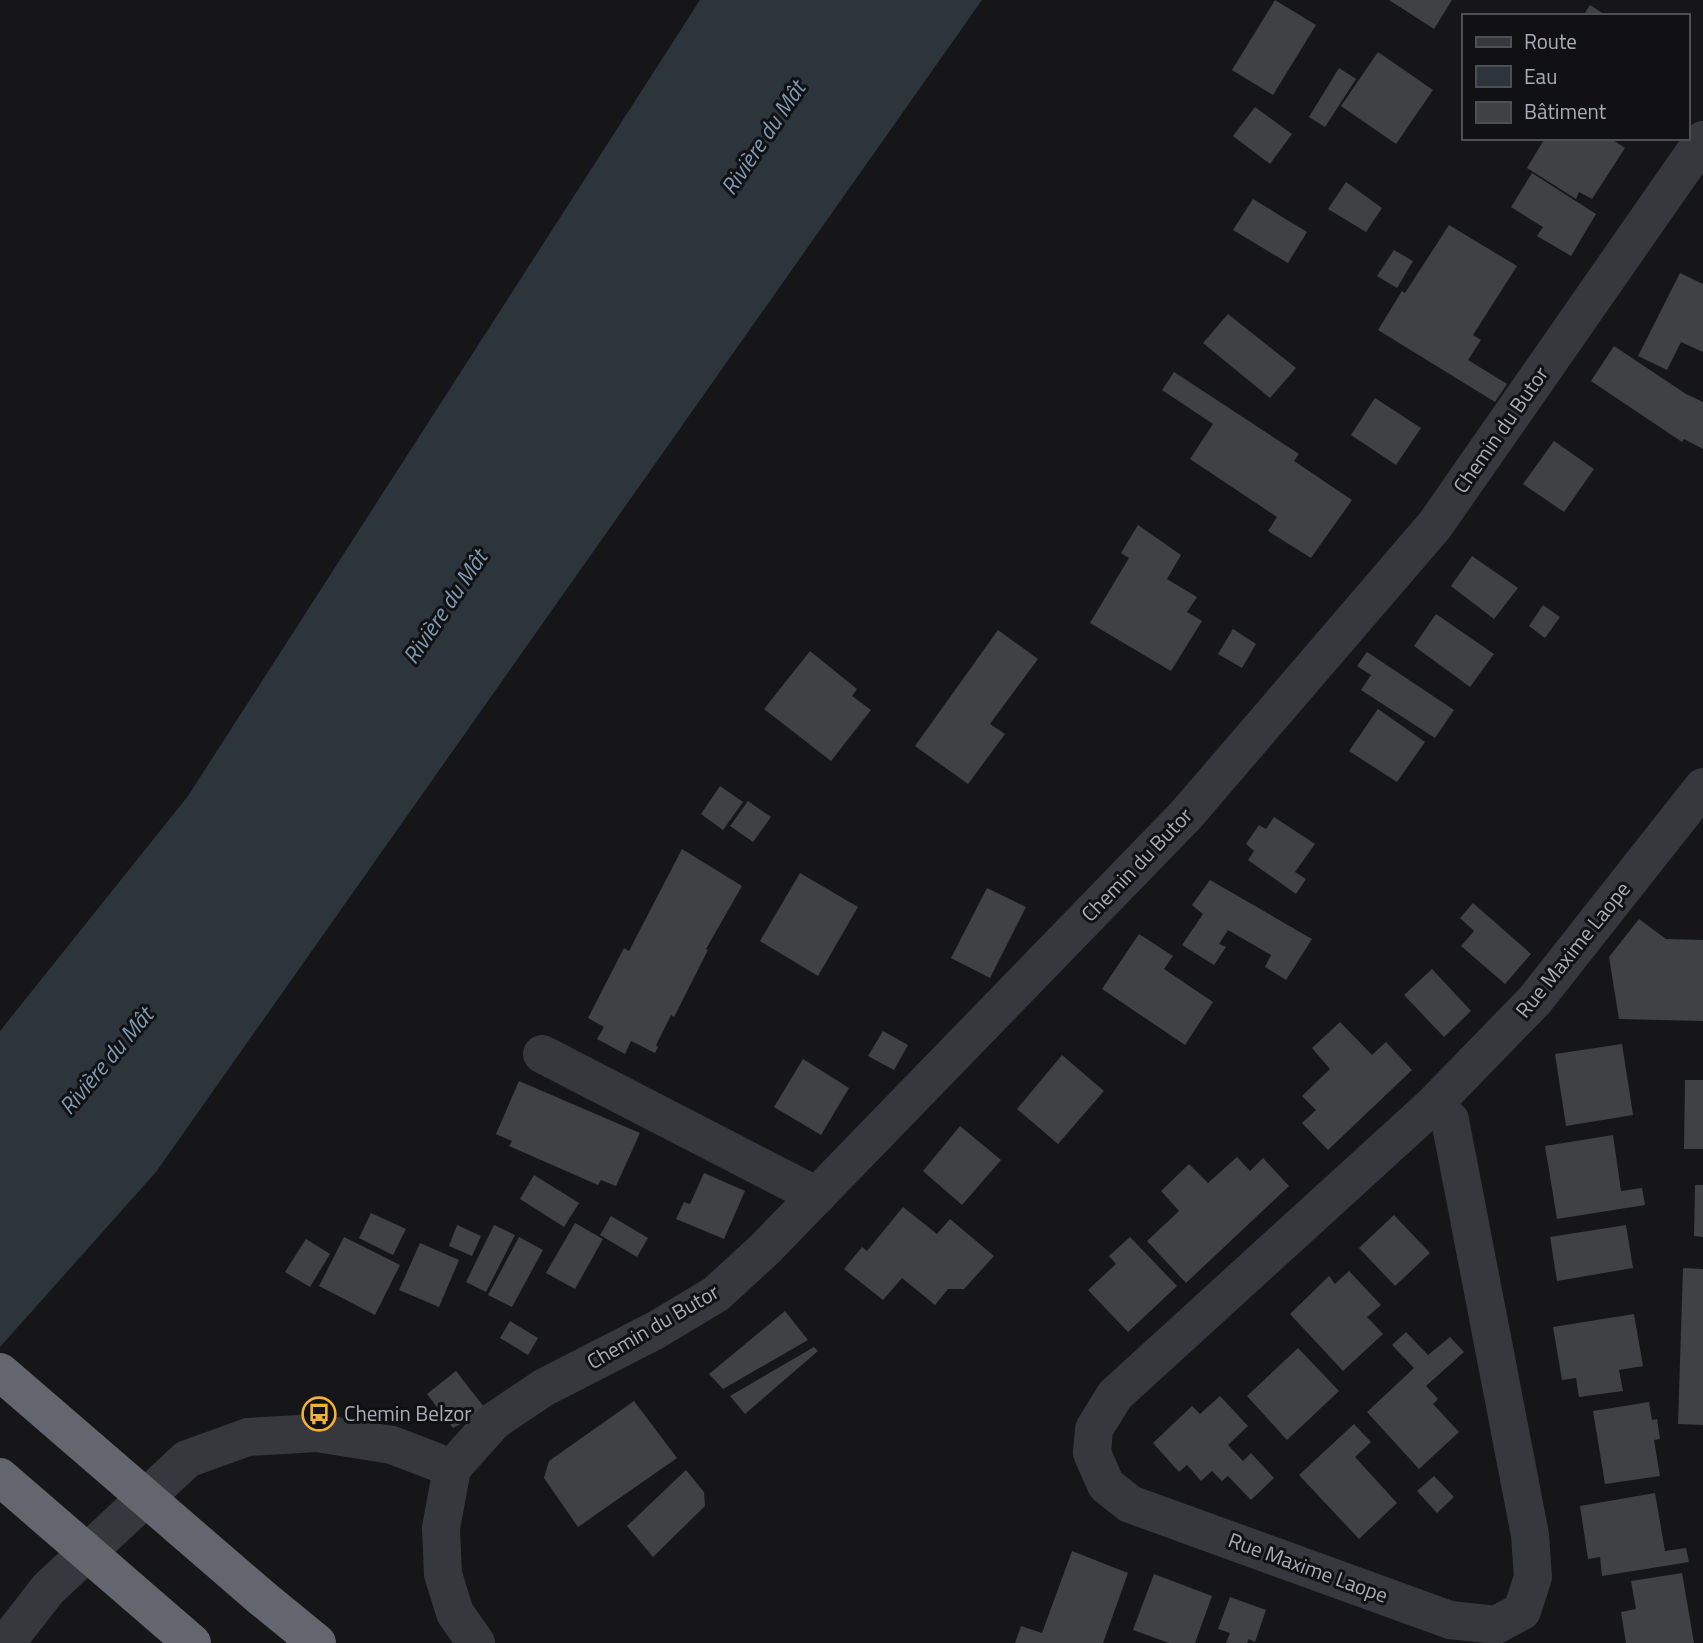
<svg xmlns="http://www.w3.org/2000/svg" width="1703" height="1643" font-family="'Titillium Web',sans-serif">
<style>
.water{fill:#2c353c}
.building{fill:#404145}
.lines{fill:none;stroke-linecap:round;stroke-linejoin:round}
.minor{stroke:#37383d;stroke-width:38}
.highway{stroke:#63666e;stroke-width:38}
.highway-bridge{stroke:#63666e;stroke-width:38}
.labels{text-anchor:middle;stroke-width:6;stroke-linejoin:round;paint-order:stroke}
.street-label{font-size:21px;fill:#a8adb8;stroke:#111113}
.poi-label{font-size:21px;fill:#a8adb8;stroke:#111113;text-anchor:start}
.water-label{font-size:23px;font-style:italic;fill:#7f9bb3;stroke:#111113}
</style>
<rect width="100%" height="100%" fill="#161618"/>
<path class="water" d="M 700,0 L 982,0 L 156,1172 L 0,1347 L 0,1031 L 188,796 Z"/>
<g class="building">
<path d="M 1275,0 L 1316,25 L 1273,95 L 1232,70 Z"/>
<path d="M 1389,0 L 1452,0 L 1434,29 Z"/>
<path d="M 1590,5 L 1607,16 L 1583,16 Z"/>
<path d="M 1378,52 L 1433,90 L 1396,144 L 1341,106 Z"/>
<path d="M 1339,68 L 1356,79 L 1325,127 L 1309,117 Z"/>
<path d="M 1255,107 L 1292,134 L 1270,164 L 1233,136 Z"/>
<path d="M 1545,138 L 1560,140 L 1561,138 L 1598,138 L 1602,141 L 1604,138 L 1610,138 L 1625,148 L 1592,199 L 1579,192 L 1576,199 L 1527,168 Z"/>
<path d="M 1532,173 L 1596,214 L 1571,256 L 1537,236 L 1543,227 L 1511,207 Z"/>
<path d="M 1346,182 L 1382,208 L 1366,232 L 1328,209 Z"/>
<path d="M 1253,199 L 1307,232 L 1288,263 L 1233,230 Z"/>
<path d="M 1449,225 L 1517,266 L 1473,335 L 1481,340 L 1468,360 L 1507,384 L 1495,402 L 1378,330 L 1402,291 L 1405,293 Z"/>
<path d="M 1394,250 L 1413,261 L 1397,288 L 1377,276 Z"/>
<path d="M 1680,273 L 1703,284 L 1703,352 L 1681,342 L 1667,370 L 1638,356 Z"/>
<path d="M 1228,314 L 1296,368 L 1270,398 L 1203,343 Z"/>
<path d="M 1614,346 L 1686,394 L 1703,402 L 1703,449 L 1684,439 L 1682,442 L 1591,381 Z"/>
<path d="M 1174,372 L 1299,454 L 1294,461 L 1352,500 L 1311,558 L 1268,531 L 1277,517 L 1190,459 L 1213,424 L 1162,390 Z"/>
<path d="M 1375,398 L 1421,428 L 1396,465 L 1351,435 Z"/>
<path d="M 1554,441 L 1594,469 L 1564,512 L 1523,484 Z"/>
<path d="M 1138,525 L 1181,555 L 1167,579 L 1197,597 L 1187,612 L 1202,621 L 1171,671 L 1090,623 L 1129,558 L 1121,553 Z"/>
<path d="M 1472,556 L 1518,588 L 1494,619 L 1451,586 Z"/>
<path d="M 1543,605 L 1560,617 L 1545,638 L 1529,626 Z"/>
<path d="M 1436,614 L 1494,654 L 1470,687 L 1414,646 Z"/>
<path d="M 1233,629 L 1256,644 L 1242,668 L 1218,654 Z"/>
<path d="M 998,630 L 1038,659 L 990,724 L 1005,734 L 968,784 L 915,746 Z"/>
<path d="M 810,651 L 857,689 L 852,696 L 871,710 L 831,761 L 764,709 Z"/>
<path d="M 1367,652 L 1454,710 L 1435,738 L 1361,690 L 1371,675 L 1357,666 Z"/>
<path d="M 1378,709 L 1425,742 L 1397,782 L 1349,751 Z"/>
<path d="M 720,786 L 743,802 L 723,830 L 701,814 Z"/>
<path d="M 748,801 L 771,817 L 753,842 L 730,826 Z"/>
<path d="M 1274,817 L 1315,844 L 1295,872 L 1306,879 L 1296,894 L 1248,860 L 1254,851 L 1246,844 L 1259,825 L 1266,829 Z"/>
<path d="M 682,849 L 742,886 L 706,949 L 708,950 L 674,1017 L 671,1015 L 656,1045 L 658,1047 L 655,1053 L 631,1041 L 625,1054 L 597,1039 L 604,1027 L 588,1018 L 624,948 L 629,951 Z"/>
<path d="M 800,873 L 858,907 L 818,976 L 760,941 Z"/>
<path d="M 1210,880 L 1312,939 L 1286,980 L 1265,967 L 1271,955 L 1228,930 L 1219,944 L 1226,947 L 1214,965 L 1182,945 L 1203,914 L 1192,905 Z"/>
<path d="M 987,888 L 1026,907 L 990,978 L 951,958 Z"/>
<path d="M 1473,903 L 1531,954 L 1505,984 L 1461,946 L 1474,931 L 1460,918 Z"/>
<path d="M 1639,919 L 1666,939 L 1703,940 L 1703,1021 L 1619,1019 L 1609,957 Z"/>
<path d="M 1139,934 L 1173,956 L 1164,969 L 1213,1002 L 1185,1045 L 1102,989 Z"/>
<path d="M 1432,969 L 1471,1011 L 1444,1037 L 1404,995 Z"/>
<path d="M 1340,1022 L 1372,1055 L 1386,1042 L 1412,1070 L 1328,1150 L 1302,1123 L 1316,1110 L 1302,1096 L 1330,1069 L 1312,1048 Z"/>
<path d="M 883,1031 L 908,1045 L 894,1070 L 868,1056 Z"/>
<path d="M 1622,1044 L 1633,1115 L 1566,1126 L 1555,1054 Z"/>
<path d="M 1062,1055 L 1104,1091 L 1058,1144 L 1017,1109 Z"/>
<path d="M 803,1059 L 849,1088 L 821,1135 L 774,1107 Z"/>
<path d="M 1685,1080 L 1703,1080 L 1703,1149 L 1684,1149 Z"/>
<path d="M 519,1081 L 640,1133 L 616,1186 L 601,1180 L 598,1185 L 509,1146 L 512,1141 L 496,1134 Z"/>
<path d="M 960,1126 L 1001,1160 L 962,1205 L 923,1171 Z"/>
<path d="M 1613,1135 L 1621,1191 L 1642,1188 L 1645,1205 L 1557,1219 L 1545,1146 Z"/>
<path d="M 1237,1157 L 1250,1171 L 1263,1158 L 1289,1186 L 1186,1283 L 1147,1241 L 1179,1211 L 1161,1191 L 1189,1164 L 1208,1183 Z"/>
<path d="M 704,1173 L 745,1191 L 724,1239 L 676,1219 L 684,1202 L 690,1204 Z"/>
<path d="M 534,1175 L 579,1203 L 564,1227 L 520,1199 Z"/>
<path d="M 1695,1185 L 1703,1185 L 1703,1237 L 1694,1236 Z"/>
<path d="M 903,1207 L 937,1234 L 950,1219 L 994,1256 L 964,1289 L 948,1289 L 935,1305 L 902,1278 L 883,1300 L 844,1269 L 862,1247 L 867,1251 Z"/>
<path d="M 371,1213 L 406,1229 L 393,1255 L 359,1238 Z"/>
<path d="M 1394,1215 L 1430,1253 L 1395,1286 L 1359,1248 Z"/>
<path d="M 611,1216 L 648,1238 L 637,1257 L 600,1235 Z"/>
<path d="M 575,1223 L 603,1239 L 575,1289 L 546,1273 Z"/>
<path d="M 457,1225 L 481,1236 L 472,1256 L 449,1246 Z"/>
<path d="M 494,1225 L 515,1235 L 486,1292 L 466,1282 Z"/>
<path d="M 1626,1225 L 1633,1268 L 1557,1281 L 1550,1237 Z"/>
<path d="M 344,1237 L 400,1265 L 375,1315 L 319,1286 Z"/>
<path d="M 519,1237 L 543,1250 L 512,1307 L 488,1295 Z"/>
<path d="M 1130,1237 L 1177,1286 L 1128,1332 L 1088,1290 L 1116,1264 L 1109,1256 Z"/>
<path d="M 306,1239 L 330,1254 L 310,1287 L 285,1272 Z"/>
<path d="M 420,1243 L 459,1260 L 439,1307 L 399,1290 Z"/>
<path d="M 1683,1268 L 1703,1269 L 1703,1425 L 1678,1424 Z"/>
<path d="M 1349,1271 L 1381,1305 L 1367,1317 L 1383,1334 L 1343,1371 L 1290,1314 L 1329,1276 L 1335,1284 Z"/>
<path d="M 785,1311 L 808,1340 L 723,1389 L 709,1374 Z"/>
<path d="M 1634,1314 L 1643,1366 L 1619,1370 L 1623,1391 L 1579,1397 L 1576,1378 L 1562,1380 L 1553,1327 Z"/>
<path d="M 510,1321 L 538,1338 L 528,1355 L 500,1338 Z"/>
<path d="M 1406,1332 L 1428,1355 L 1450,1337 L 1464,1352 L 1426,1386 L 1438,1399 L 1433,1404 L 1459,1432 L 1419,1469 L 1367,1412 L 1414,1368 L 1392,1345 Z"/>
<path d="M 814,1347 L 818,1351 L 745,1414 L 730,1396 Z"/>
<path d="M 1298,1348 L 1339,1391 L 1287,1440 L 1247,1396 Z"/>
<path d="M 456,1371 L 484,1407 L 470,1419 L 453,1428 L 427,1394 Z"/>
<path d="M 1220,1396 L 1248,1426 L 1228,1445 L 1243,1461 L 1251,1453 L 1274,1478 L 1251,1500 L 1228,1476 L 1222,1481 L 1212,1471 L 1201,1481 L 1187,1465 L 1179,1472 L 1153,1443 L 1192,1406 L 1200,1414 Z"/>
<path d="M 634,1401 L 677,1458 L 578,1527 L 544,1478 L 549,1461 Z"/>
<path d="M 1649,1402 L 1652,1420 L 1657,1419 L 1660,1439 L 1654,1440 L 1660,1476 L 1605,1484 L 1593,1411 Z"/>
<path d="M 1354,1424 L 1371,1442 L 1355,1457 L 1397,1503 L 1359,1539 L 1299,1475 Z"/>
<path d="M 686,1470 L 704,1492 L 705,1506 L 653,1557 L 627,1526 Z"/>
<path d="M 1434,1476 L 1454,1497 L 1437,1513 L 1417,1491 Z"/>
<path d="M 1655,1493 L 1665,1551 L 1686,1548 L 1689,1562 L 1602,1576 L 1600,1557 L 1588,1559 L 1580,1506 Z"/>
<path d="M 1072,1551 L 1128,1573 L 1103,1643 L 1015,1643 L 1021,1626 L 1042,1633 Z"/>
<path d="M 1682,1573 L 1694,1643 L 1626,1643 L 1621,1612 L 1636,1609 L 1631,1581 Z"/>
<path d="M 1154,1574 L 1212,1596 L 1195,1643 L 1169,1643 L 1133,1630 Z"/>
<path d="M 1230,1597 L 1266,1610 L 1255,1642 L 1249,1639 L 1247,1643 L 1226,1643 L 1230,1633 L 1218,1629 Z"/>
</g>
<g class="lines">
<g class="minor">
<path d="M 542,1054 L 817,1196"/>
<path d="M 1433,1105 L 1450,1120 L 1530,1535 L 1533,1577 L 1522,1611 L 1496,1625 L 1450,1620 L 1130,1504 L 1106,1485 L 1092,1453 L 1094,1429 L 1115,1395 L 1433,1105 L 1535,1000 L 1703,787"/>
<path d="M 6,1643 L 48,1589 L 187,1459 L 248,1437 L 317,1433 L 392,1445 L 452,1468"/>
<path d="M 476,1643 L 455,1613 L 443,1574 L 441,1528 L 452,1468 L 494,1421 L 543,1388 L 656,1330 L 716,1294 L 765,1249 L 1186,815 L 1435,525 L 1703,140"/>
</g>
<path class="highway" d="M 262,1598 L 317,1643"/>
<g class="highway-bridge">
<path d="M 0,1372 L 262,1598"/>
<path d="M 0,1477 L 192,1643"/>
</g>
</g>
<defs>
<symbol id="bus-ring" viewBox="-11 -11 22 22"><circle r="9.5" fill="#111113" stroke="#f2b134" stroke-width="1.5"/><path d="M-5-6H5V4H4V6H2V4H-2V6H-4V4H-5ZM-3.5-4V0h7V-4ZM-3.5 1.2v1.5H-2V1.2ZM2 1.2v1.5H3.5V1.2Z" fill="#f2b134"/></symbol>
</defs>
<g fill-rule="evenodd">
<use href="#bus-ring" x="300" y="1395" width="38" height="38"/>
</g>
<g class="labels">
<g class="street-label">
<text transform="translate(1501 430) rotate(-55)" y="7">Chemin du Butor</text>
<text transform="translate(1137 865) rotate(-46)" y="7">Chemin du Butor</text>
<text transform="translate(1573 950) rotate(-51)" y="7">Rue Maxime Laope</text>
<text transform="translate(653 1327) rotate(-30)" y="7">Chemin du Butor</text>
<text transform="translate(1308 1568) rotate(20)" y="7">Rue Maxime Laope</text>
</g>
<g class="poi-label">
<text x="344" y="1421">Chemin Belzor</text>
</g>
<g class="water-label">
<text transform="translate(763 138) rotate(-56)" y="8">Rivière du Mât</text>
<text transform="translate(445 607) rotate(-56)" y="8">Rivière du Mât</text>
<text transform="translate(106 1061) rotate(-50)" y="8">Rivière du Mât</text>
</g>
</g>
<rect x="1462" y="14" width="228" height="126" fill="#111113" stroke="#4d4f55" stroke-width="2"/>
<rect x="1476" y="37" width="35" height="10" fill="#37383d" stroke="#4d4f55" stroke-width="2"/>
<text x="1524" y="49" font-size="21" fill="#a8adb8">Route</text>
<rect x="1476" y="66" width="35" height="21" fill="#2c353c" stroke="#4d4f55" stroke-width="2"/>
<text x="1524" y="84" font-size="21" fill="#a8adb8">Eau</text>
<rect x="1476" y="102" width="35" height="21" fill="#404145" stroke="#4d4f55" stroke-width="2"/>
<text x="1524" y="119" font-size="21" fill="#a8adb8">Bâtiment</text>
</svg>
